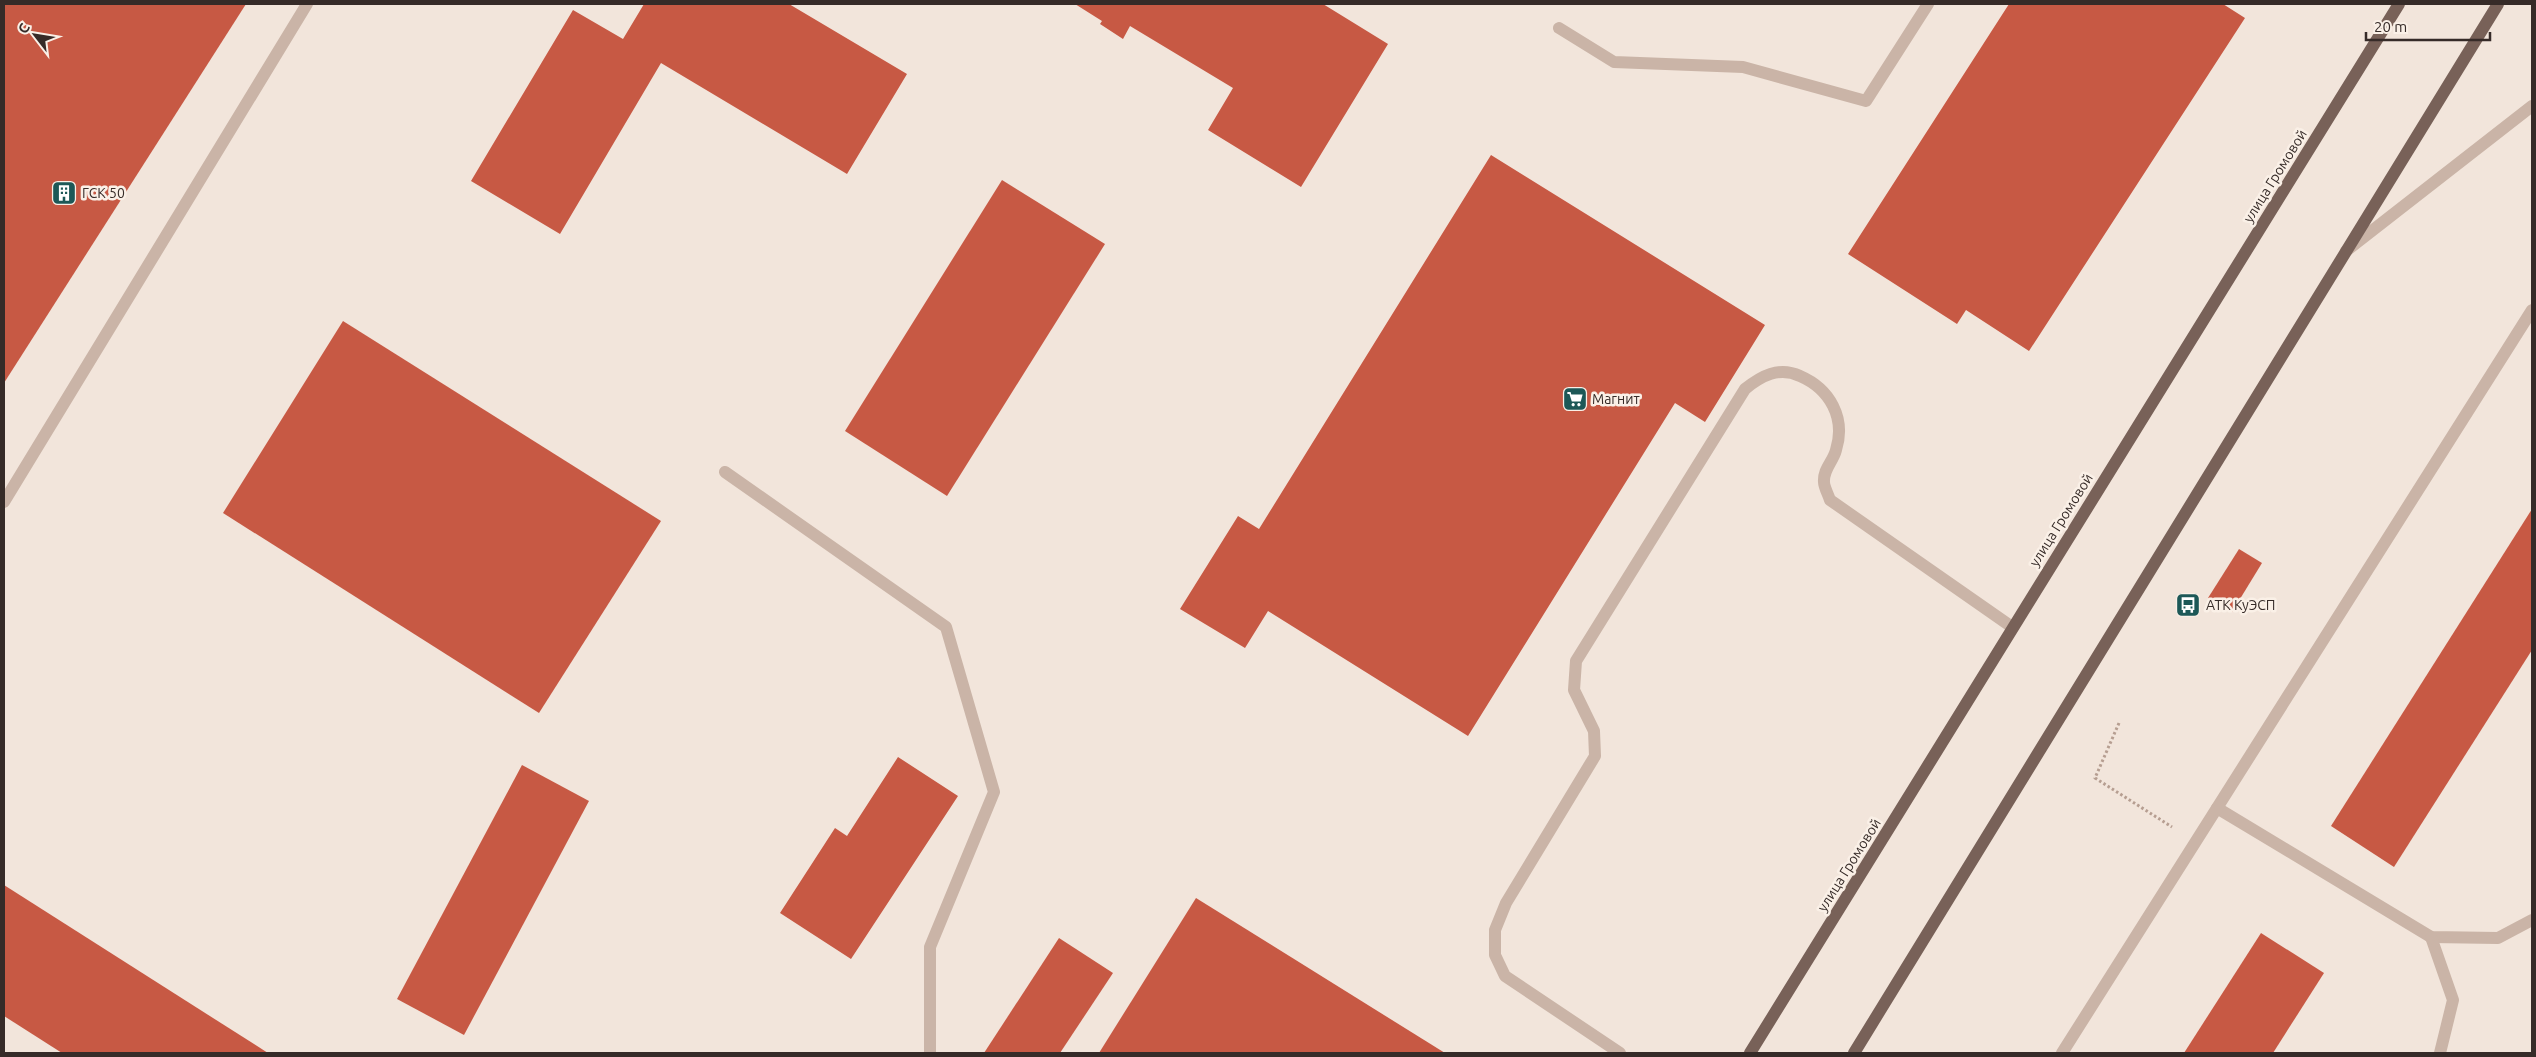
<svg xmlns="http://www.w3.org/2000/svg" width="2536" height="1057" font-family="Ubuntu,sans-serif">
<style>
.building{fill:#c75944}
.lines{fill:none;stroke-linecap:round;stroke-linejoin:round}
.path{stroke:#b69e91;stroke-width:3;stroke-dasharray:2.5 2.5;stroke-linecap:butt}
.service{stroke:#cab4a7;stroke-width:12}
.primary{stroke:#786158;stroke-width:12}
.labels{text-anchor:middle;stroke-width:5;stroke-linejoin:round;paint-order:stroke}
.street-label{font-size:14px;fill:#362b28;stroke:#faf0e7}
.poi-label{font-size:14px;fill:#362b28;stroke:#faf0e7;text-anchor:start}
</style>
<rect width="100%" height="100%" fill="#f2e5db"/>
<g class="building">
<path d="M 4,4 L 246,4 L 4,383 Z"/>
<path d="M 644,4 L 789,4 L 907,74 L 847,174 L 661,63 L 560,234 L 471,181 L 573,10 L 623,39 Z"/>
<path d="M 1075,4 L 1323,4 L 1388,44 L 1301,187 L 1208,130 L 1233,88 L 1130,26 L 1123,39 L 1100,24 L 1102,21 Z"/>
<path d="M 2009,4 L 2223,4 L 2245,18 L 2029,351 L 1966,310 L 1957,324 L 1848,254 Z"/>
<path d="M 1491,155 L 1765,325 L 1705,422 L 1675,403 L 1468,736 L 1268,611 L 1245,648 L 1180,609 L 1238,516 L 1259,529 Z"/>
<path d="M 1002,180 L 1105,244 L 947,496 L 845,431 Z"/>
<path d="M 343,321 L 661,521 L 539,713 L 223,513 Z"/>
<path d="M 2532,509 L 2532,650 L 2394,867 L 2331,826 Z"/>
<path d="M 2239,549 L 2262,563 L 2232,612 L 2208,598 Z"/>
<path d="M 898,757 L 958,796 L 851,959 L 780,913 L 835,828 L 847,836 Z"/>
<path d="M 522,765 L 589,801 L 464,1035 L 397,999 Z"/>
<path d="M 4,885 L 268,1053 L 62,1053 L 4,1016 Z"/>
<path d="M 1196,898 L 1445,1053 L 1099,1053 Z"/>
<path d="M 2261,933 L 2324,973 L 2273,1053 L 2184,1053 Z"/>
<path d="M 1059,938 L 1113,973 L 1060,1053 L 984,1053 Z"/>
</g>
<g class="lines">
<path class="path" d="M 2119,723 L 2095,778 L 2172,827"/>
<g class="service">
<path d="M 1559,28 L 1614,62 L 1743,67 L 1866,101 L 1928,4"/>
<path d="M 2346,251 L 2532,106"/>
<path d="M 725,472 L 946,627 L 994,792 L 930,947 L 930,1053"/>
<path d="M 4,502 L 307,4"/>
<path d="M 2217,808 L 2431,937 L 2498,938 L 2532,920"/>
<path d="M 2431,937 L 2453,1000 L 2440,1053"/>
<path d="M 1620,1053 L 1505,976 L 1495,955 L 1495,930 L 1506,903 L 1595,756 L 1594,731 L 1574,690 L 1576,661 L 1745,389 C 1761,376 1779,366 1800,376 C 1830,389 1846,418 1836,450 C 1833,462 1823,469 1824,482 C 1824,487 1828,494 1830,500 L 2012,627"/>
<path d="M 2062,1053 L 2532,310"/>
</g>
<g class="primary">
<path d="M 1750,1053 L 2399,4"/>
<path d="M 1854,1053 L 2498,4"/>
</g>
</g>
<defs>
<symbol id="building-square" viewBox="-11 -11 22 22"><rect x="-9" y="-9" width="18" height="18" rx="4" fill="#1d5857" stroke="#faf0e7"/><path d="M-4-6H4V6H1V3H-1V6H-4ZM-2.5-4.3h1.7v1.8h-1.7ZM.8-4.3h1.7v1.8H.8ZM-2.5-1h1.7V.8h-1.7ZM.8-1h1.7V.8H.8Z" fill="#fff"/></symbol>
<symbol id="supermarket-square" viewBox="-11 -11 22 22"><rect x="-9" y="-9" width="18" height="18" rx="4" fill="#1d5857" stroke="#faf0e7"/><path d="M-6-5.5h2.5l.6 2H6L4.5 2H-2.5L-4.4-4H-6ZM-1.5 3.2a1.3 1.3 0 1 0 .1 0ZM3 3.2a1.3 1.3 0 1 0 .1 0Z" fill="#fff"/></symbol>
<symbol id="bus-square" viewBox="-11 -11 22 22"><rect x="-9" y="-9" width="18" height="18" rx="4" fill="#1d5857" stroke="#faf0e7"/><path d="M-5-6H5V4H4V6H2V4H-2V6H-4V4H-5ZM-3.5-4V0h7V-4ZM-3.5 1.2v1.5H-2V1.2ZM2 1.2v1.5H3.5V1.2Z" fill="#fff"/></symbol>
</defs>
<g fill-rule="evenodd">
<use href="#building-square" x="50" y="179" width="28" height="28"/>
<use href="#supermarket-square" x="1561" y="385" width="28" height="28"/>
<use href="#bus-square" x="2174" y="591" width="28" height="28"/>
</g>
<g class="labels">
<g class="street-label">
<text transform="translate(2275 176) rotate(-58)" y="5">улица Громовой</text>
<text transform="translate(2061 520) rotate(-58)" y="5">улица Громовой</text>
<text transform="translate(1849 865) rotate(-58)" y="5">улица Громовой</text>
</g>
<g class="poi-label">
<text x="82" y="198">ГСК 50</text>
<text x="1592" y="404">Магнит</text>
<text x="2206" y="610">АТК КуЭСП</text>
</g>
</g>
<rect width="2536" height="1057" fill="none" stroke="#362b28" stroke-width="10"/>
<g transform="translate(35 35) rotate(301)" stroke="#faf0e7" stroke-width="4" paint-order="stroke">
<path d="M0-4L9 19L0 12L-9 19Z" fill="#362b28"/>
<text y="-8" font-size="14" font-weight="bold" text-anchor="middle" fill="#362b28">С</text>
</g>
<path d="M2366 32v8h124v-8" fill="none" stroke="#362b28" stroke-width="2.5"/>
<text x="2374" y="32" font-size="15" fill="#362b28" stroke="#faf0e7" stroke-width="4" paint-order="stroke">20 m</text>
</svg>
